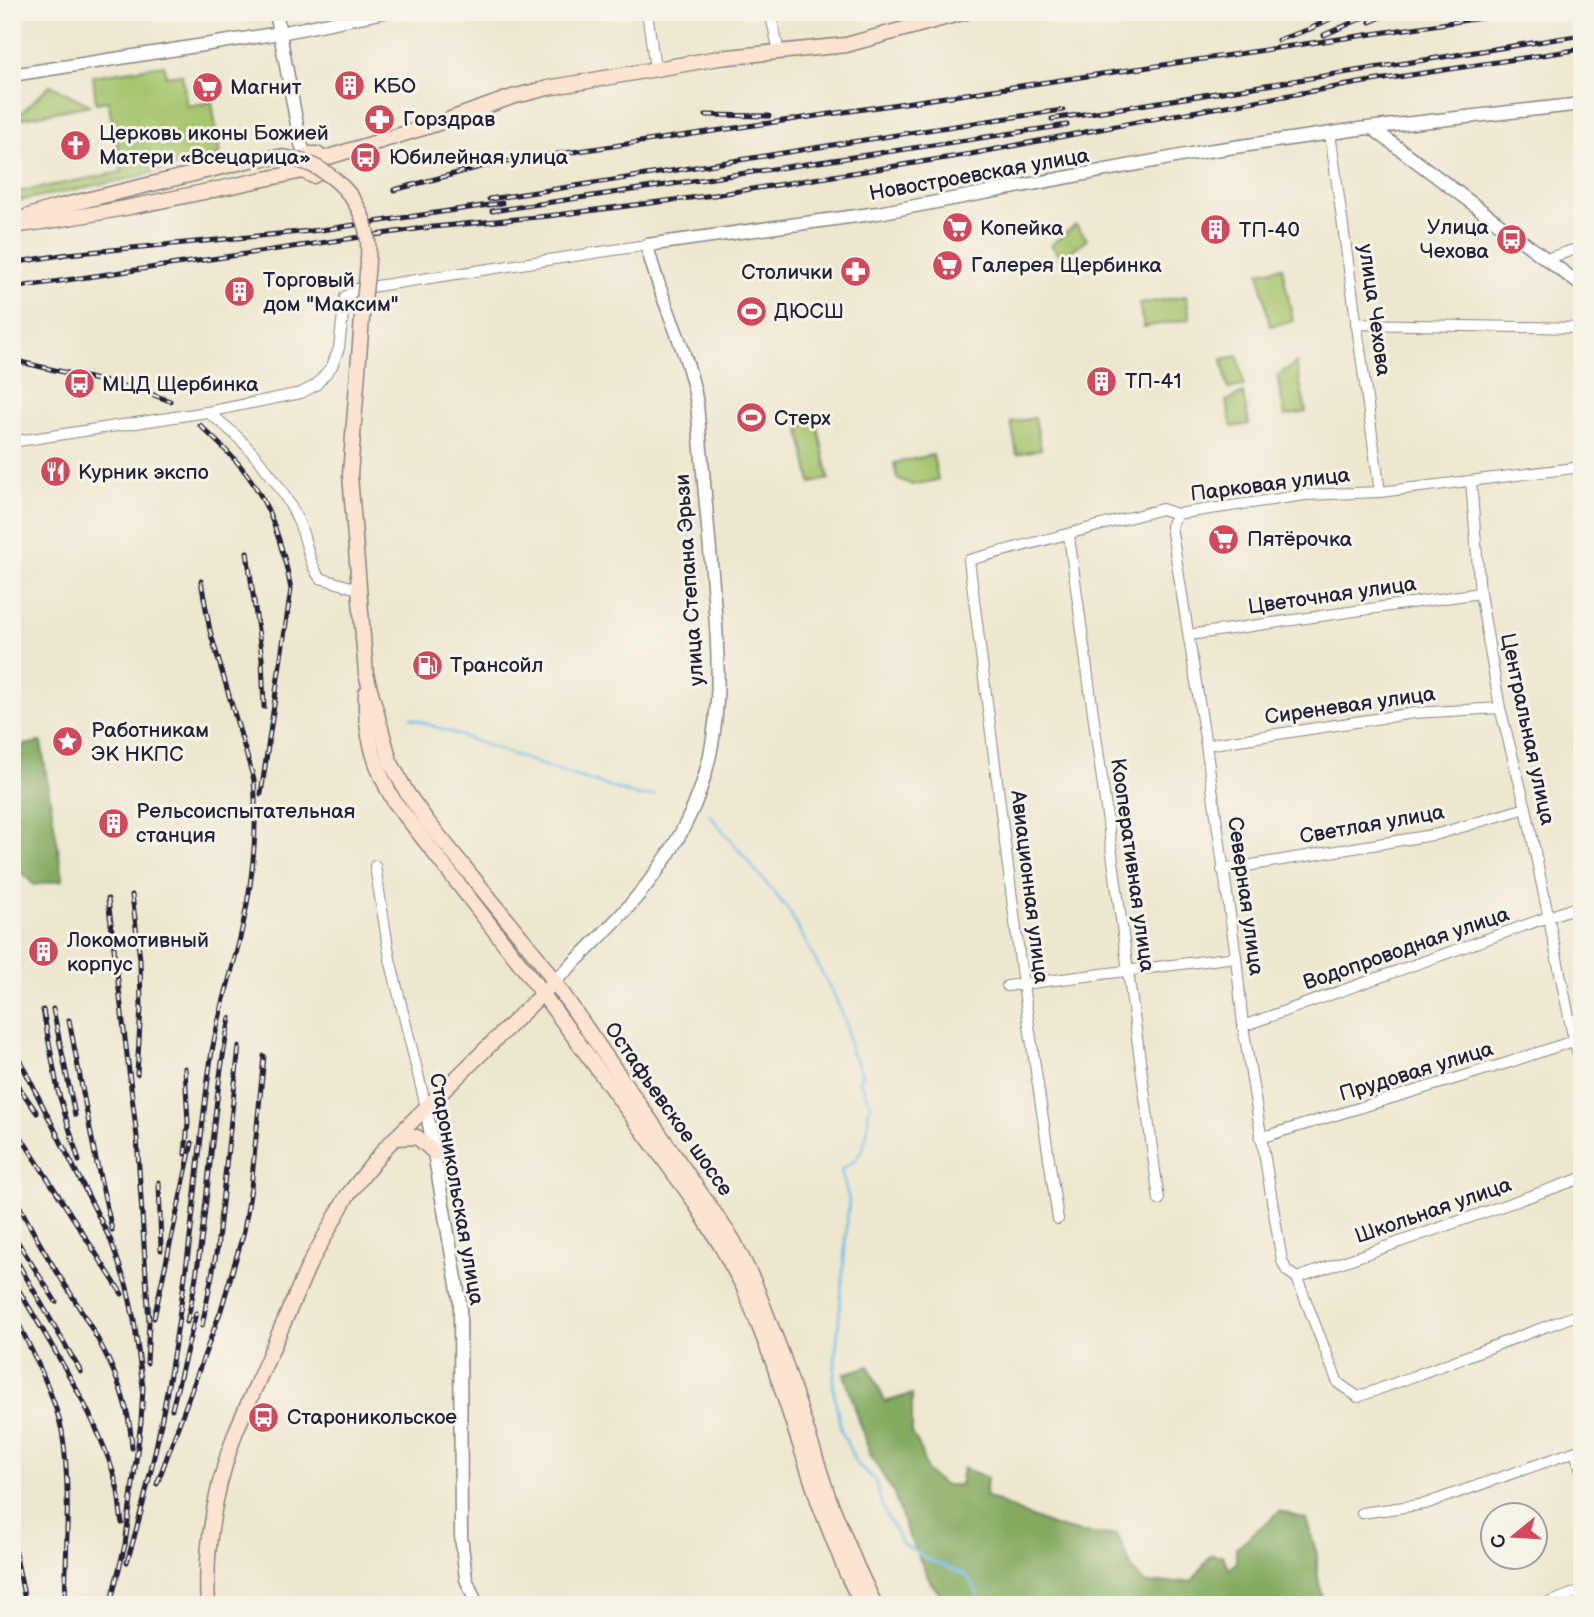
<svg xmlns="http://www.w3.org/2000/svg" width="1594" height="1617" font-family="'Balsamiq Sans',sans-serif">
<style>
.green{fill:#a6c56d;stroke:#647454;stroke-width:2}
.forest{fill:#84aa60;stroke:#53664e;stroke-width:2}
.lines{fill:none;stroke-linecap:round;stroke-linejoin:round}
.stream{stroke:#74bdec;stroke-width:2.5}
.minor-casing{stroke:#888484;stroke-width:12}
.tertiary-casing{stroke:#888484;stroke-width:15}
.secondary-casing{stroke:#888484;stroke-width:17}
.minor{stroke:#fff;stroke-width:10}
.tertiary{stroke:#fff;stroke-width:12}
.secondary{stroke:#fde4d1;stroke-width:14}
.rail-casing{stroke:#22223b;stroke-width:5}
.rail{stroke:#f7f3e8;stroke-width:2.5;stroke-dasharray:8;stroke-linecap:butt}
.secondary-bridge-casing{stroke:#888484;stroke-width:17;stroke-linecap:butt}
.secondary-bridge{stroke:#fde4d1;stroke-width:14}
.labels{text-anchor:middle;stroke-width:6;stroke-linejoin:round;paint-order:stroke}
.poi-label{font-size:21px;fill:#22223b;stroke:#f7f3e8;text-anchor:start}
.street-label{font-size:21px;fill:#22223b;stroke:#f7f3e8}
</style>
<rect width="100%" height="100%" fill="#f7f3e8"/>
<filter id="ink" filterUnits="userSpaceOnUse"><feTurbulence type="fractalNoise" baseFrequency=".0143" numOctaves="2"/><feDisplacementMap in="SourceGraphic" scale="14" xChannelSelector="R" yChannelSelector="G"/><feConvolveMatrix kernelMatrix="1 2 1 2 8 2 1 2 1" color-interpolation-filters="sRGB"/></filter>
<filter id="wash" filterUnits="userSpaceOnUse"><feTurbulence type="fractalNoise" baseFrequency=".00686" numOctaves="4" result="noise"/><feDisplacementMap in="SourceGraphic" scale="28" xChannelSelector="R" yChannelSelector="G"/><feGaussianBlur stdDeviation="1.57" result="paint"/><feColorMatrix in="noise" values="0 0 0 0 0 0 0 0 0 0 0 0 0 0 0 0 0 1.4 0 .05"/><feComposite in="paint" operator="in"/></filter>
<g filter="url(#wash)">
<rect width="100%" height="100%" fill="#ede7cd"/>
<g class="green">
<path d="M 164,65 L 166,76 L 182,74 L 187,106 L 212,102 L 220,155 L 123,180 L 12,202 L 12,193 L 122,172 L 108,101 L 96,103 L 93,76 Z"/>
<path d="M 50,85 L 90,105 L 14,120 Z"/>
<path d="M 1076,225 L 1087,239 L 1062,258 L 1051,245 Z"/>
<path d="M 1282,267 L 1293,321 L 1270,326 L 1259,272 Z"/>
<path d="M 1186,296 L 1190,319 L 1144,327 L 1139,304 Z"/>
<path d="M 1238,356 L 1244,386 L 1228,389 L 1222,359 Z"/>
<path d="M 1296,363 L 1306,412 L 1285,416 L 1277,376 Z"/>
<path d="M 1243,393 L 1249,424 L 1232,427 L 1226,401 Z"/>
<path d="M 1035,418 L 1041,449 L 1017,454 L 1011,422 Z"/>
<path d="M 817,422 L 829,479 L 811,483 L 799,426 Z"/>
<path d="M 933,455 L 938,480 L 912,485 L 897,478 L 894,463 Z"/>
</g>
<g class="forest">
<path d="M 41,742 L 63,880 L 34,885 L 12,863 L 12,747 Z"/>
<path d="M 869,1366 L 885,1402 L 912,1394 L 912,1433 L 919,1446 L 927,1472 L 943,1485 L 960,1485 L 963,1468 L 987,1478 L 985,1496 C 1028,1515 1068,1539 1117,1534 L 1132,1569 L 1145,1584 L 1192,1581 L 1211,1555 L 1222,1555 L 1229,1569 L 1236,1563 L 1236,1548 L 1280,1511 L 1306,1519 L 1317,1554 L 1317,1572 L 1324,1605 L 949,1605 L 931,1583 L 906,1530 L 894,1494 L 870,1454 L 844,1374 Z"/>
</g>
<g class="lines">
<g class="stream">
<path d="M 411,718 L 547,767 L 639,796 L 655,795"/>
<path d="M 709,814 L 789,911 L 834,995 L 846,1023 L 851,1053 L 856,1059 L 862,1076 L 859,1081 L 871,1104 C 866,1112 869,1118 868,1127 C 867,1138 862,1153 855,1160 C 850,1165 845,1166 841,1170 L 849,1200 L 833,1388 L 841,1430 L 856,1463 L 875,1480 L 883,1509 L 902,1543 L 927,1559 L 966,1575 L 977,1592 L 978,1605"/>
</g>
</g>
</g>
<g filter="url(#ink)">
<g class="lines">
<defs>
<g id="minor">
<path d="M 647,12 L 655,68"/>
<path d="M 770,12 L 779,52"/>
<path d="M 1330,133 L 1380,492"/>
<path d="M 1546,259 L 1582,247"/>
<path d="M 1356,324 L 1582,328"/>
<path d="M 207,412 C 243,436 282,483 299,523 C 307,540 308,563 320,578 L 358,589"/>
<path d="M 12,442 L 207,412 L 301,393 L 316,385 L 332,366 L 339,348 L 345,297 L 357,289 L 647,245"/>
<path d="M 1471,481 L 1480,593 L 1500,708 L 1526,808 L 1574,1041 L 1582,1066"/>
<path d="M 1177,514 L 1171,526 L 1206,745 L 1236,957 L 1243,1026 L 1282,1261 L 1287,1271 L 1297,1278"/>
<path d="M 1069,536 L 1159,1200"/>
<path d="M 1189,635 L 1480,593"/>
<path d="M 1206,745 L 1414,713 L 1500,708"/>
<path d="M 375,866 L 390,959 L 426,1107"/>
<path d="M 1222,870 L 1438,834 L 1526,808"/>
<path d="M 1007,986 L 1236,957"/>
<path d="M 1243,1026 L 1582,905"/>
<path d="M 1260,1138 L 1507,1063 L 1582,1038"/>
<path d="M 1058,1219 L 1023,985 L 969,560 L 1162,509 L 1177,514 L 1305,495 L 1380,492 L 1582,467"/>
<path d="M 1297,1278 L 1338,1383 L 1358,1397 L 1582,1313"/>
<path d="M 1297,1278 L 1582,1178"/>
<path d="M 1575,1452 L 1582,1473"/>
<path d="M 1362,1513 L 1425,1504 L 1582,1449"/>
<path d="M 1543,1605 L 1582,1590"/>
</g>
<g id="tertiary">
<path d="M 276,12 L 300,141 L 305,155"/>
<path d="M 12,75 L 280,33 L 384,12"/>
<path d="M 1372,128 L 1582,286"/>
<path d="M 555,981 C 605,933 655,886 686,823 C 727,744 719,658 712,573 C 707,516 702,460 697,404 C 688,348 659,299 647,245 L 878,213 L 1207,151 L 1359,129 L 1582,104"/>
<path d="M 426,1107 L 460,1302 L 461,1536 L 466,1579 L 477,1605"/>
</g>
<g id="secondary">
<path d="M 303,171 L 301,161 L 308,154 L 317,154 L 322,159 L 436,124 L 512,97 L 548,88 L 719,58 L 846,45 L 966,12"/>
<path d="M 23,218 L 53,208 L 255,159 L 280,157"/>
<path d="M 12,226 C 110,214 206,191 303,171 L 313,176 L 321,171 L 323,161"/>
<path d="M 362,318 L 350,475 L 366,674 L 390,761 L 407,793 L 427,821 L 538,958 L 733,1240 L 754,1282 L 783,1357 L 829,1499 L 857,1567 L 875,1605"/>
<path d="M 366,693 C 364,733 374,767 394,801 L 525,970 L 692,1198 L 721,1246 L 744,1288 L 773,1362 L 820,1506 L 846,1572 L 862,1605"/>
<path d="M 395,1138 L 417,1137 L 435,1153"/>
<path d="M 208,1605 C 204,1544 215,1488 236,1431 L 309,1265 L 347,1196 L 386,1147 L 549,987"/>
</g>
</defs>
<use href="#minor" class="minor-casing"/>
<use href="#tertiary" class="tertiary-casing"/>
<use href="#secondary" class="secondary-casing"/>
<use href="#minor" class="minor"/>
<use href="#tertiary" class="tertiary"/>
<use href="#secondary" class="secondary"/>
<defs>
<g id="rail">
<path d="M 1514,18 L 1562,12"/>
<path d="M 1370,22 L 1392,12"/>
<path d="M 1324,35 L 1376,12"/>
<path d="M 1278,40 L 1310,29 L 1343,12"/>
<path d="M 706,115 L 769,116"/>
<path d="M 1052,119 L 1582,35"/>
<path d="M 394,190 L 480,167 L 511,161 L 1522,12"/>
<path d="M 489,199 C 681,171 871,137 1063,110"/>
<path d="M 492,211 L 1067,125"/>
<path d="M 12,263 L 68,254 L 321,230 L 502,203"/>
<path d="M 12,288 L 423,228 L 548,216 L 714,195 L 971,154 L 1163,117 L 1365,82 L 1582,49"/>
<path d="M 12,360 L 140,390 L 170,401"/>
<path d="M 200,425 C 214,439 230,453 242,468 C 270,502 283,546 291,589 L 261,794"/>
<path d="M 247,552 L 262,658 L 264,707"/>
<path d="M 132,895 L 140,959 L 141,1007 L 137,1074"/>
<path d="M 108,899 L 137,1137 L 149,1322 L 147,1363"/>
<path d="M 53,1009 L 75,1115"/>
<path d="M 43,1010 L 58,1091 L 79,1161"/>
<path d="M 69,1020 L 95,1155 L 112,1230"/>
<path d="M 12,1045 L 111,1241 L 127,1287 L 134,1320 L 143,1387 L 141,1422 L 125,1545 L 110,1605"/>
<path d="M 185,1068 L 188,1123 L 185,1154"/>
<path d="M 12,1077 L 37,1113"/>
<path d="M 12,1123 L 122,1294"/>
<path d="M 159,1182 L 161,1250"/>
<path d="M 12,1192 C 26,1219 40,1246 57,1272 C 91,1326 129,1381 132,1448"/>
<path d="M 12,1233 L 56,1302"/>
<path d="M 12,1253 L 81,1372"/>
<path d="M 12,1279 C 47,1338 104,1425 118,1491 C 120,1502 120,1513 122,1523"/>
<path d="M 12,1311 C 30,1347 54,1392 62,1431 C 71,1485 66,1550 65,1605"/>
<path d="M 154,1318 L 192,1143"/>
<path d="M 187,1322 C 210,1222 209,1118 230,1018"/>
<path d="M 202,1326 L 217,1249 L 239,1046"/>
<path d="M 172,1409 L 196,1313"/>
<path d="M 157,1484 L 221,1310 L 244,1231 L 251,1188 L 264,1056"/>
<path d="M 12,1537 L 26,1605"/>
<path d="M 127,1562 C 158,1459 175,1353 189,1246 C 197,1181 202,1116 212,1051 C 219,1013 231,975 240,938 C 252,887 258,832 254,780 L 210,631 L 201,581"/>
</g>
</defs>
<use href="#rail" class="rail-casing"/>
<use href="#rail" class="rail"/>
<defs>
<path id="secondary-bridge" d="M 280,157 C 325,161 363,195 368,241 C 370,266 364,293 362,318"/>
</defs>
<use href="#secondary-bridge" class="secondary-bridge-casing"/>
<use href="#secondary-bridge" class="secondary-bridge"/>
</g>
</g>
<defs>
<symbol id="building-disc" viewBox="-11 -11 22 22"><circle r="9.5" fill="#d1495b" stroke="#f7f3e8"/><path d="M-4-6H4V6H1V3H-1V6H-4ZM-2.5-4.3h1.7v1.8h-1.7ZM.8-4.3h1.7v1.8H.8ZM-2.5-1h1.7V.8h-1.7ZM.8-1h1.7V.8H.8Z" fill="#fff"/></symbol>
<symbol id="supermarket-disc" viewBox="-11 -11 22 22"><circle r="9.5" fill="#d1495b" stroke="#f7f3e8"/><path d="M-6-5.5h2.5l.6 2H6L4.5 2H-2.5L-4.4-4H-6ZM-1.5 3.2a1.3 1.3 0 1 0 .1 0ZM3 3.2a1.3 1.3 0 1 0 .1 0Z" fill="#fff"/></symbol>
<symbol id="pharmacy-disc" viewBox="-11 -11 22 22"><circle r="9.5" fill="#d1495b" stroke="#f7f3e8"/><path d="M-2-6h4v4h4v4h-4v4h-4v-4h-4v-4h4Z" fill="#fff"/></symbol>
<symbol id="church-disc" viewBox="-11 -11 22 22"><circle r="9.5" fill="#d1495b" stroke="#f7f3e8"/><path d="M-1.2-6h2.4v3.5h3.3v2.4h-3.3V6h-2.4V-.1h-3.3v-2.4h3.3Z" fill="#fff"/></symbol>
<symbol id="bus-disc" viewBox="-11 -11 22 22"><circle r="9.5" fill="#d1495b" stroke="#f7f3e8"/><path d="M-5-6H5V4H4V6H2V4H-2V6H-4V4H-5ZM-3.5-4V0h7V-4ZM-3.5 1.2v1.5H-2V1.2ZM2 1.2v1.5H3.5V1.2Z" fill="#fff"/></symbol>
<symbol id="stadium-disc" viewBox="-11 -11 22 22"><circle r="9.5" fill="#d1495b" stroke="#f7f3e8"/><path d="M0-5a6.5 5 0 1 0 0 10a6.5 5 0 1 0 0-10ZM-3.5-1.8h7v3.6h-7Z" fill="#fff"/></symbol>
<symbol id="restaurant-disc" viewBox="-11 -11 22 22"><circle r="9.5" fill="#d1495b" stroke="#f7f3e8"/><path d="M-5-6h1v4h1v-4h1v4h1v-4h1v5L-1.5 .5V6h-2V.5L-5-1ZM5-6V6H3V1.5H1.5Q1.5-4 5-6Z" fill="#fff"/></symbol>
<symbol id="fuel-disc" viewBox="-11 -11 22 22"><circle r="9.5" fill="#d1495b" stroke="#f7f3e8"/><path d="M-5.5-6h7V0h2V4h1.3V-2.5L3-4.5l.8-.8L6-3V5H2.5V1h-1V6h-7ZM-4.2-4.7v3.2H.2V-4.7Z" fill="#fff"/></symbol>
<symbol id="sight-disc" viewBox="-11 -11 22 22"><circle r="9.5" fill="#d1495b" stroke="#f7f3e8"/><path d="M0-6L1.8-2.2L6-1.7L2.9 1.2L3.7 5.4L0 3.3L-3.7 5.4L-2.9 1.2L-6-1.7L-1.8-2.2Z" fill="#fff"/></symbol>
</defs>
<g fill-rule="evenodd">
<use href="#building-disc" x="332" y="68" width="35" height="35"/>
<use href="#supermarket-disc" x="190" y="70" width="35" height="35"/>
<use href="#pharmacy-disc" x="362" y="102" width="35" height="35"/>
<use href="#church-disc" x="58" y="128" width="35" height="35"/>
<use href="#bus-disc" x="348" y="140" width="35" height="35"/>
<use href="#supermarket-disc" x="940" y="210" width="35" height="35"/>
<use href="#building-disc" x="1198" y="212" width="35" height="35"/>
<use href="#bus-disc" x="1494" y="222" width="35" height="35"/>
<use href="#supermarket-disc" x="930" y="248" width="35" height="35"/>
<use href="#pharmacy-disc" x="838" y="254" width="35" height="35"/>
<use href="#building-disc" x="222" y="274" width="35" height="35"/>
<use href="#stadium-disc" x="734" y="294" width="35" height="35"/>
<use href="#building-disc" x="1084" y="364" width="35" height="35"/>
<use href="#bus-disc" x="62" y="366" width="35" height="35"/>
<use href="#stadium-disc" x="734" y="400" width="35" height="35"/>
<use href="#restaurant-disc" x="38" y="454" width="35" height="35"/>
<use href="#supermarket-disc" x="1206" y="522" width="35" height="35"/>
<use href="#fuel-disc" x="410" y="648" width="35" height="35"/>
<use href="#sight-disc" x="50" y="724" width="35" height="35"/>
<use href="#building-disc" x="96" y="806" width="35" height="35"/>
<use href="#building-disc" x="26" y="934" width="35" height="35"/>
<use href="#bus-disc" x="246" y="1400" width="35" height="35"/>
</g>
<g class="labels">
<g class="poi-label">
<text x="373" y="93">КБО</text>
<text x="230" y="94">Магнит</text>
<text x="403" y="126">Горздрав</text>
<text x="99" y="140">Церковь иконы Божией<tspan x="99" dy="24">Матери «Всецарица»</tspan></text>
<text x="389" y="164">Юбилейная улица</text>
<text x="1489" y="234" text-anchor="end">Улица<tspan x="1489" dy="24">Чехова</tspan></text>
<text x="980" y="235">Копейка</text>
<text x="1239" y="237">ТП-40</text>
<text x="971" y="272">Галерея Щербинка</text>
<text x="833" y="279" text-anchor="end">Столички</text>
<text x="263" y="287">Торговый<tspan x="263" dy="24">дом "Максим"</tspan></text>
<text x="774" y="318">ДЮСШ</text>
<text x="1125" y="388">ТП-41</text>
<text x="102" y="391">МЦД Щербинка</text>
<text x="774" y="425">Стерх</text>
<text x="78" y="479">Курник экспо</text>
<text x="1247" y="546">Пятёрочка</text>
<text x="450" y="672">Трансойл</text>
<text x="91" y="737">Работникам<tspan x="91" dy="24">ЭК НКПС</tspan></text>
<text x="136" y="818">Рельсоиспытательная<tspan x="136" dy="24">станция</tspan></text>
<text x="67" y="947">Локомотивный<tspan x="67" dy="24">корпус</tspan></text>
<text x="287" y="1424">Староникольское</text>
</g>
<g class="street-label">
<text transform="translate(979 174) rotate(-10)" y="7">Новостроевская улица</text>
<text transform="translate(1375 310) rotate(82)" y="7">улица Чехова</text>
<text transform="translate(1270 484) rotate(-7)" y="7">Парковая улица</text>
<text transform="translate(689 580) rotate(-94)" y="7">улица Степана Эрьзи</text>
<text transform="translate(1332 595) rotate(-8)" y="7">Цветочная улица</text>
<text transform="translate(1350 705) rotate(-8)" y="7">Сиреневая улица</text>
<text transform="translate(1528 729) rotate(78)" y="7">Центральная улица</text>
<text transform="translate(1372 824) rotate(-10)" y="7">Светлая улица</text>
<text transform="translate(1133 865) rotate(82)" y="7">Кооперативная улица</text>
<text transform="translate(1030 887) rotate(83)" y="7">Авиационная улица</text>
<text transform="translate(1246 896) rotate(82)" y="7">Северная улица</text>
<text transform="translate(1406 948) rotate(-19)" y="7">Водопроводная улица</text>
<text transform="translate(1416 1071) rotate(-17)" y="7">Прудовая улица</text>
<text transform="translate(669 1109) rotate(55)" y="7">Остафьевское шоссе</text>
<text transform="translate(457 1189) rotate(80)" y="7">Староникольская улица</text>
<text transform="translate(1433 1210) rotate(-19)" y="7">Школьная улица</text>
</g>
</g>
<rect width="1594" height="1617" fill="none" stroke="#f7f3e8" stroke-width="42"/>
<g transform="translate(1514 1536) rotate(252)"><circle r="33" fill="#f7f3e8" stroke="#a29fa3" stroke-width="2"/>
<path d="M0-5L12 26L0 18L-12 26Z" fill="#d1495b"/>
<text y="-10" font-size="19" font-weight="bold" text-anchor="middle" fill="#22223b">С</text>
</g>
</svg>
